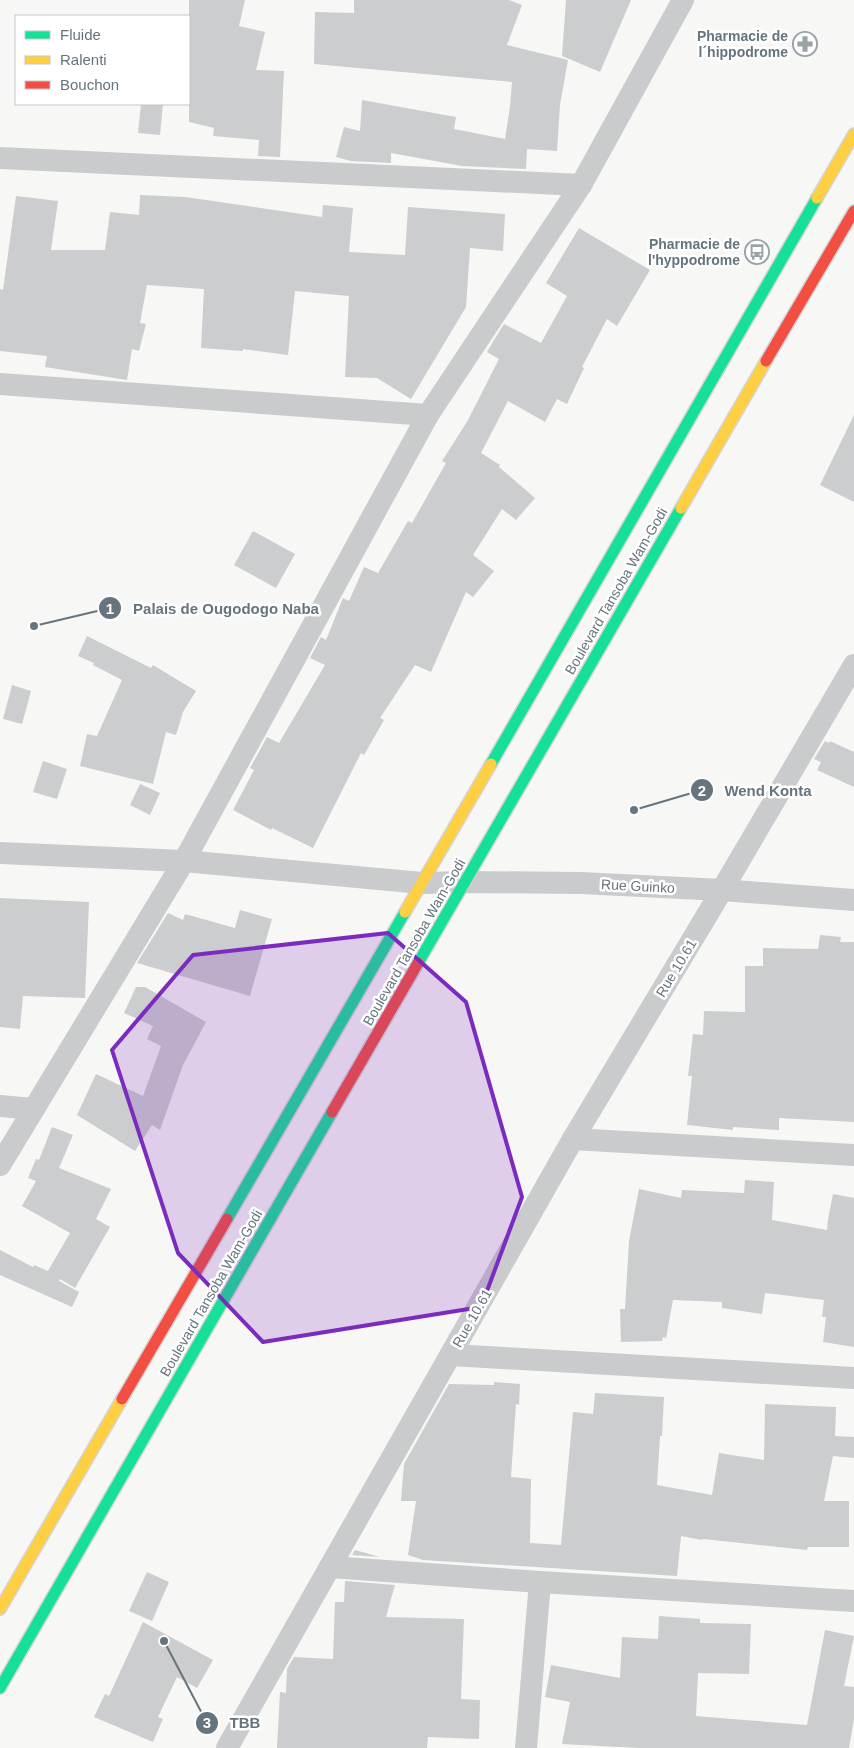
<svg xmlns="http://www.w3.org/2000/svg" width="854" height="1748" font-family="Helvetica,sans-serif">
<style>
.building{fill:#cccdce}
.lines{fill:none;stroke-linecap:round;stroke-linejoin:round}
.fast-casing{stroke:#d3d4d4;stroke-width:14}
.slow-casing{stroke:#d3d4d4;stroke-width:14}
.jam-casing{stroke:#d3d4d4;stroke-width:14}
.street{stroke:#c9cbcc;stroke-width:22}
.fast{stroke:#16e098;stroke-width:11}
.slow{stroke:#ffcf43;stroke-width:11}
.jam{stroke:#f24e42;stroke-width:11}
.marked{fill:#7b2cbf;fill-opacity:0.2;stroke:#7b2cbf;stroke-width:4;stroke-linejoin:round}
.labels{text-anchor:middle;stroke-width:5;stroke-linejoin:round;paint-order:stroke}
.poi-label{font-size:14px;font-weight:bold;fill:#66747d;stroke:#fff;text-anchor:end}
.street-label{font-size:14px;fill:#66747d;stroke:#fff}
.leader{fill:none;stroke:#66747d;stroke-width:2}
.callout-dot{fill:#66747d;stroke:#fff;stroke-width:2}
.mark-label{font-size:15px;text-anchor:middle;font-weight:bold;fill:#fff}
.callout-label{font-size:15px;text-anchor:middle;font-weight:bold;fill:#66747d;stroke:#fff;stroke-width:5;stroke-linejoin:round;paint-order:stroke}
</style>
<rect width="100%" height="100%" fill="#f7f7f6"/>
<g class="building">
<path d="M 189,0 L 245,0 L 239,26 L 265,32 L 256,70 L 284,71 L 280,157 L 258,156 L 259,140 L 213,136 L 214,128 L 189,122 Z"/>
<path d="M 354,0 L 509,0 L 522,5 L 507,45 L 568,60 L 560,105 L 557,151 L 527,149 L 526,169 L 462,166 L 391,153 L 391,163 L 351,161 L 336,157 L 344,127 L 360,131 L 362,100 L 456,117 L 454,129 L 505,139 L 510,107 L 512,82 L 314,64 L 315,12 L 354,13 Z"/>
<path d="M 566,0 L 631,0 L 600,72 L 562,56 Z"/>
<path d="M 141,104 L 163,104 L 160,135 L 138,133 Z"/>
<path d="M 140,195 L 185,197 L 322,217 L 323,205 L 353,208 L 349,252 L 405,255 L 408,207 L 505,214 L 503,251 L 470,248 L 466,307 L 411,399 L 377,378 L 345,377 L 349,296 L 295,291 L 288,355 L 243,349 L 243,351 L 201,348 L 204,289 L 147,285 L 140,323 L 146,324 L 139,351 L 132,349 L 127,380 L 45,367 L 47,356 L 0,351 L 0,289 L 3,290 L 16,196 L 58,201 L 51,250 L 105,250 L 110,212 L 139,215 Z"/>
<path d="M 579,228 L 650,270 L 617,326 L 607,319 L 582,367 L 584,368 L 567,404 L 557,399 L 545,422 L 508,401 L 481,453 L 500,465 L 499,467 L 535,498 L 516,520 L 502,509 L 473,555 L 494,571 L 473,597 L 466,592 L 431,672 L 415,665 L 380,718 L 384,720 L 364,755 L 361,753 L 313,848 L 272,828 L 271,830 L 233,810 L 254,770 L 250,768 L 267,737 L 279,743 L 325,665 L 310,658 L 321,637 L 326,640 L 343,598 L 349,601 L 364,567 L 378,573 L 408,521 L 412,523 L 446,463 L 442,461 L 468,420 L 499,359 L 487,352 L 494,340 L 504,324 L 541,343 L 567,296 L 546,283 Z"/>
<path d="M 854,415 L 854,502 L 820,485 Z"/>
<path d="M 253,531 L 295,554 L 276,588 L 234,565 Z"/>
<path d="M 87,636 L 151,668 L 153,665 L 196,691 L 183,712 L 176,735 L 166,732 L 153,784 L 80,766 L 87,734 L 97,736 L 122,680 L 93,665 L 94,663 L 78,656 Z"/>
<path d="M 12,685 L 31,691 L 22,724 L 3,719 Z"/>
<path d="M 825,741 L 829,743 L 830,741 L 854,752 L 854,787 L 817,770 L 821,762 L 814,759 Z"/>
<path d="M 43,761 L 67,769 L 57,799 L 33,792 Z"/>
<path d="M 140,784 L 160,793 L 150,815 L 130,805 Z"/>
<path d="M 0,898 L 89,902 L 85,998 L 23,996 L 20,1029 L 0,1027 Z"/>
<path d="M 240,910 L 272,919 L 250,996 L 137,963 L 168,913 L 183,920 L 185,914 L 235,928 Z"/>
<path d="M 820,935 L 841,937 L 840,942 L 854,942 L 854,1122 L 779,1118 L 779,1130 L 733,1127 L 733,1130 L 687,1125 L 692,1076 L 688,1076 L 693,1034 L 703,1035 L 704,1011 L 745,1012 L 745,966 L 763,966 L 763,948 L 818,949 Z"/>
<path d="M 136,987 L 145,987 L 206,1022 L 183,1065 L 160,1130 L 152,1125 L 135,1151 L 77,1115 L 96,1074 L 143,1096 L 161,1046 L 147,1039 L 153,1026 L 124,1013 Z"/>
<path d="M 52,1127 L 73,1135 L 59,1168 L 111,1189 L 96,1219 L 110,1227 L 75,1288 L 60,1279 L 59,1281 L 79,1292 L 72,1307 L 0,1275 L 0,1250 L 33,1267 L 34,1265 L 48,1271 L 70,1233 L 22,1206 L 36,1181 L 28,1178 L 36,1159 L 39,1160 Z"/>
<path d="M 745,1180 L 774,1182 L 772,1220 L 827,1230 L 828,1219 L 833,1194 L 854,1198 L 854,1347 L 823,1342 L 826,1317 L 822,1317 L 824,1300 L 765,1293 L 762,1314 L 722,1308 L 722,1302 L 673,1300 L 666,1338 L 663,1337 L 662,1341 L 621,1342 L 620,1309 L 625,1309 L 629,1241 L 639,1189 L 681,1198 L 682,1190 L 744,1193 Z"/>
<path d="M 494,1382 L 520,1384 L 519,1405 L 516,1404 L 511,1477 L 531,1479 L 530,1543 L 561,1545 L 573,1412 L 593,1414 L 595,1393 L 664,1397 L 662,1436 L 660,1436 L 657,1485 L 712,1495 L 719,1453 L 764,1460 L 765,1404 L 836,1407 L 835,1436 L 854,1437 L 854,1458 L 833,1456 L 824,1501 L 849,1501 L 849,1547 L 808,1547 L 807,1550 L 703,1539 L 702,1540 L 681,1536 L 677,1576 L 423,1560 L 408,1555 L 416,1501 L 401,1501 L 404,1464 L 449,1384 L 494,1385 Z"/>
<path d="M 355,1550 L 380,1557 L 352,1555 Z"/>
<path d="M 147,1572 L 169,1582 L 152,1621 L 129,1611 Z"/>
<path d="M 345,1581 L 395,1585 L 386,1617 L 464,1619 L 461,1699 L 480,1700 L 479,1739 L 428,1737 L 427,1748 L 277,1748 L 280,1692 L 286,1693 L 287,1669 L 294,1657 L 333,1659 L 335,1602 L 344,1602 Z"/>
<path d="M 659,1616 L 700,1619 L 700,1623 L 751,1624 L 749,1674 L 698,1673 L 696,1716 L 732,1719 L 807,1725 L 825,1630 L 854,1636 L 844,1686 L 854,1687 L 854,1719 L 849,1748 L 639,1748 L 562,1744 L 570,1702 L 545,1697 L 551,1665 L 620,1678 L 622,1637 L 658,1639 Z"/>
<path d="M 143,1622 L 213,1660 L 197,1688 L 177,1677 L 158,1717 L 163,1719 L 153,1742 L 94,1717 L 105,1694 L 109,1696 Z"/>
</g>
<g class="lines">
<defs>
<g id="fast">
<path d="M 491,764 L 817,198"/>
<path d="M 418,963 L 681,508"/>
<path d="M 227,1219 L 405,912"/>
<path d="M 0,1688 L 332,1112"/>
</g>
<g id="slow">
<path d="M 817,198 L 854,134"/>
<path d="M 681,508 L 766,361"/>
<path d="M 405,912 L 491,764"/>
<path d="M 0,1609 L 122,1399"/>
</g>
<g id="jam">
<path d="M 766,361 L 854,211"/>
<path d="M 332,1112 L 418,963"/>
<path d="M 122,1399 L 227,1219"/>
</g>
</defs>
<use href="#fast" class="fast-casing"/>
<use href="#slow" class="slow-casing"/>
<use href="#jam" class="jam-casing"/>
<g class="street">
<path d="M 0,158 L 581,185"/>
<path d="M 0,384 L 428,415"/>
<path d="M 0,853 L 184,861 L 422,883 L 466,882 L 581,883 L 722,890 L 854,900"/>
<path d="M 0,1106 L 33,1109"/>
<path d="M 573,1139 L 854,1155"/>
<path d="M 0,1165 L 184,861 L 428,415 L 581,185 L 683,0"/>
<path d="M 451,1355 L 854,1378"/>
<path d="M 330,1567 L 540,1582 L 854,1601"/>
<path d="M 227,1748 L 573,1139 L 722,890 L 854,665"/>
<path d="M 526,1748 L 540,1582"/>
</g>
<use href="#fast" class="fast"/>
<use href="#slow" class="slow"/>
<use href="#jam" class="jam"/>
</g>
<path class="marked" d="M 388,933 L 466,1002 L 522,1197 L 481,1307 L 263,1342 L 178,1253 L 112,1050 L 193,955 Z"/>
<defs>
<symbol id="pharmacy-ring" viewBox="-11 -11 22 22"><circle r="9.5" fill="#fff" stroke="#99a2a7" stroke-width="1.5"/><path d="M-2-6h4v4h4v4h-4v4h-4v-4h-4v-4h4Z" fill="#99a2a7"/></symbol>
<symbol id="bus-ring" viewBox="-11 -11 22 22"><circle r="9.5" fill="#fff" stroke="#99a2a7" stroke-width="1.5"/><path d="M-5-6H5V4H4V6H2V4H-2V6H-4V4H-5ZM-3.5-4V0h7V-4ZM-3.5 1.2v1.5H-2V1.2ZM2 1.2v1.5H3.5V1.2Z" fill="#99a2a7"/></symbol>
</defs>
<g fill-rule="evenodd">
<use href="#pharmacy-ring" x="791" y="30" width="28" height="28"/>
<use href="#bus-ring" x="743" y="238" width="28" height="28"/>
</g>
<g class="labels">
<g class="poi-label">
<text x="788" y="41">Pharmacie de<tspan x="788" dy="16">l´hippodrome</tspan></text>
<text x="740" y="249">Pharmacie de<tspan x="740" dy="16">l'hyppodrome</tspan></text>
</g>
<g class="street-label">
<text transform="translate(616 591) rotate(-60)" y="5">Boulevard Tansoba Wam-Godi</text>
<text transform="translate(638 886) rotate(3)" y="5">Rue Guinko</text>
<text transform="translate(414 942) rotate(-60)" y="5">Boulevard Tansoba Wam-Godi</text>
<text transform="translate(676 968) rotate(-59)" y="5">Rue 10.61</text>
<text transform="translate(211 1293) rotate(-60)" y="5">Boulevard Tansoba Wam-Godi</text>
<text transform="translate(472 1318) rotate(-60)" y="5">Rue 10.61</text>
</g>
</g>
<path class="leader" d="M34 626L110 608M634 810L702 790M164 1641L207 1723"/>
<g class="callout-dot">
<circle cx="34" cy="626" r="5"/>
<circle cx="634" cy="810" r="5"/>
<circle cx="164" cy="1641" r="5"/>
<circle cx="110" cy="608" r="12"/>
<circle cx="702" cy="790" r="12"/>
<circle cx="207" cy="1723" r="12"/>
</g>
<g class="mark-label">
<text x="110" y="614">1</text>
<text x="702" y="796">2</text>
<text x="207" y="1728">3</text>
</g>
<g class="callout-label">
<text x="226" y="614">Palais de Ougodogo Naba</text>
<text x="768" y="796">Wend Konta</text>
<text x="245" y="1728">TBB</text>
</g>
<rect x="15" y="15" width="175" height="90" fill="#ffffff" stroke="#c2c7cb"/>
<rect x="25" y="31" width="25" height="8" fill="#16e098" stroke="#c2c7cb"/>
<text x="60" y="40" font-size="15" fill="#66747d">Fluide</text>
<rect x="25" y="56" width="25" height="8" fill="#ffcf43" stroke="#c2c7cb"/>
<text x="60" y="65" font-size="15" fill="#66747d">Ralenti</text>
<rect x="25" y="81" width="25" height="8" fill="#f24e42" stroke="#c2c7cb"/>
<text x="60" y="90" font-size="15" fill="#66747d">Bouchon</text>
</svg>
